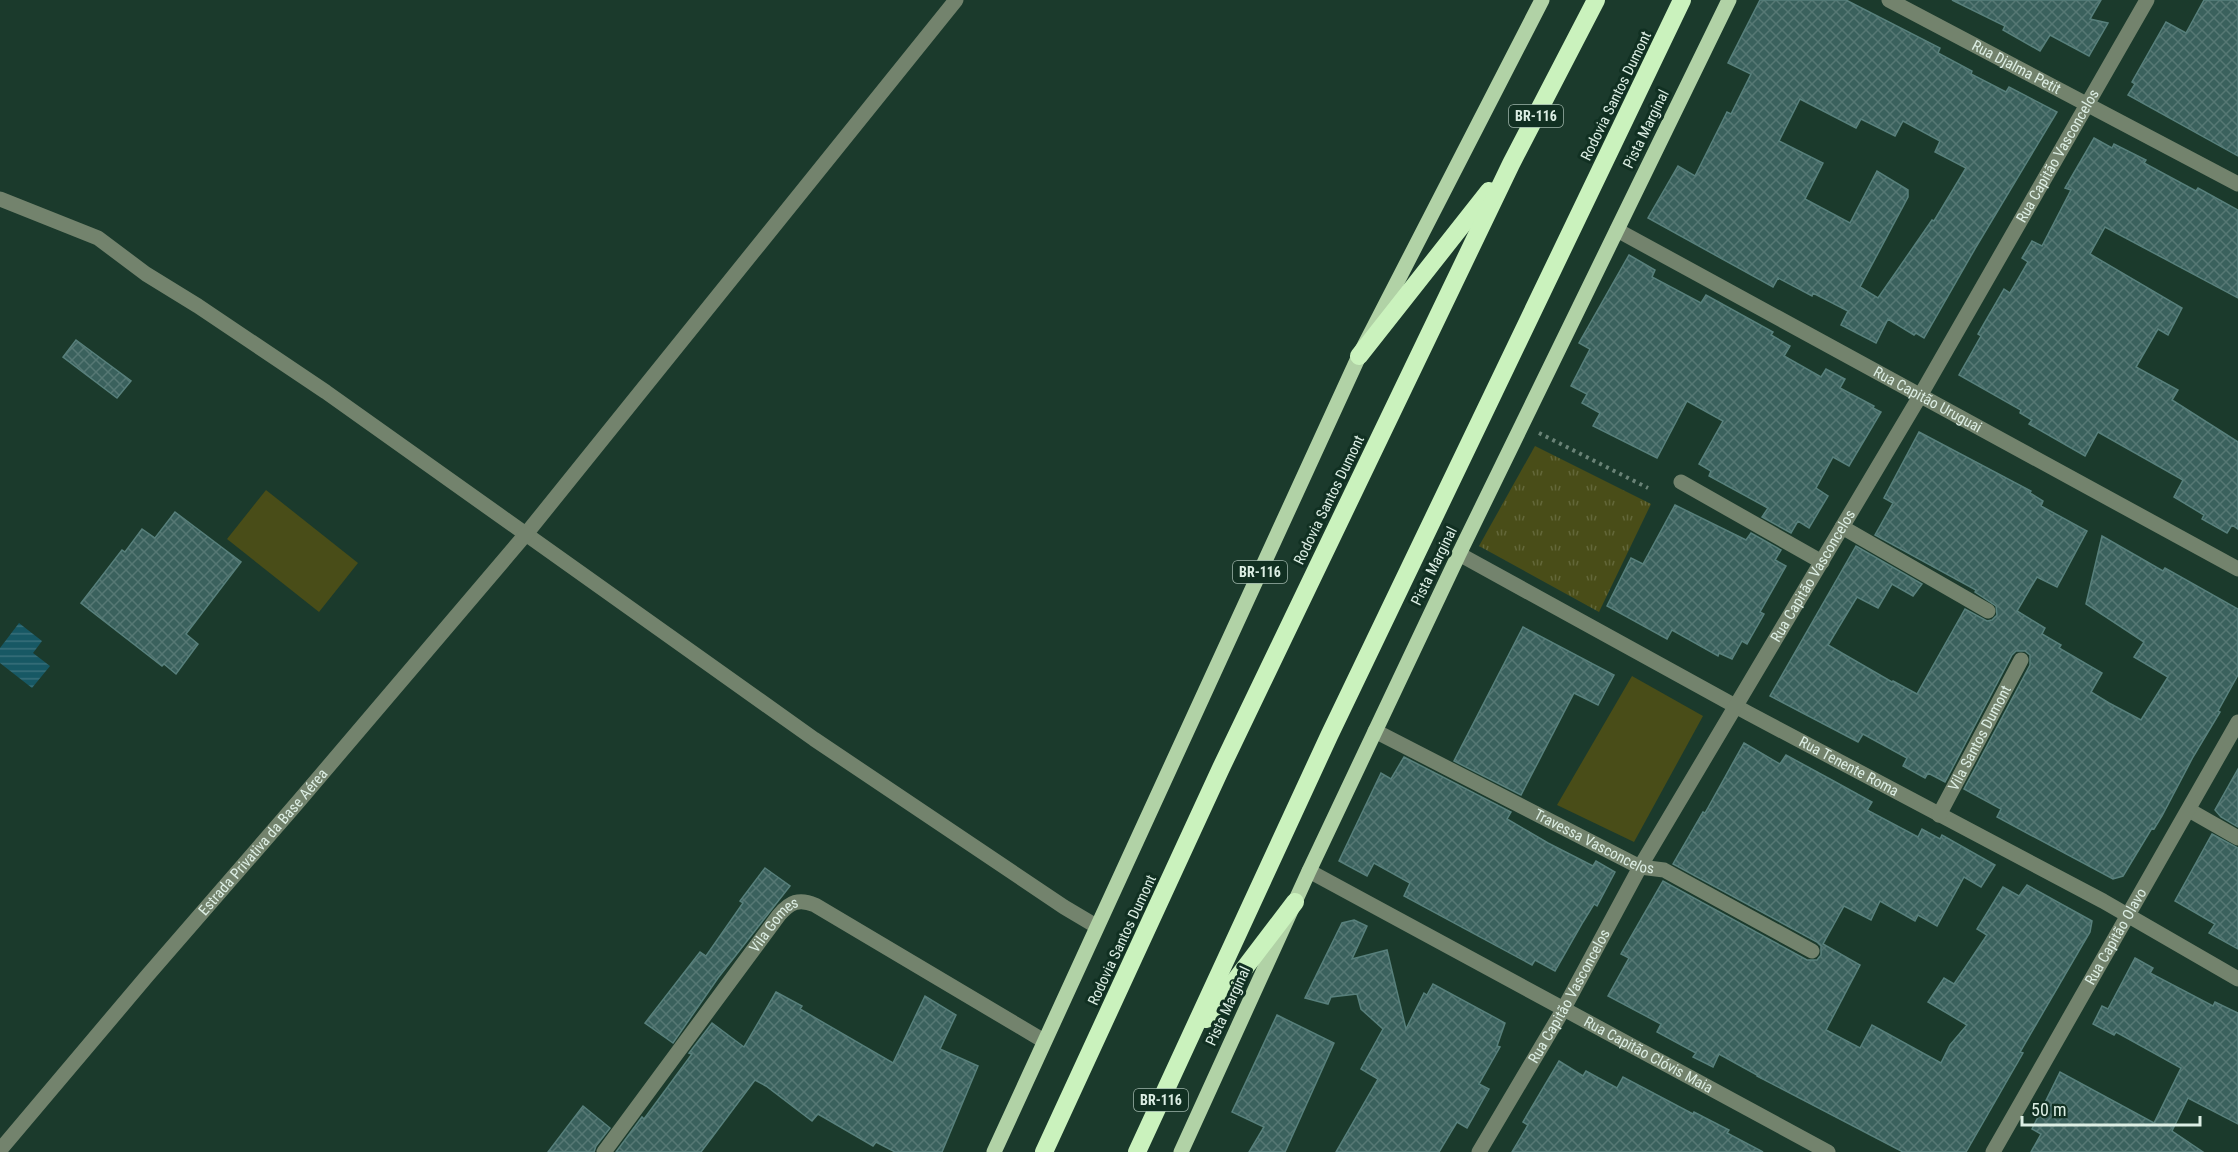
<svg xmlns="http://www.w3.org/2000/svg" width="2238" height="1152" font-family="'Roboto Condensed',sans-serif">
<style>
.park{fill:url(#park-tufts)}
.garden{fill:#494d18}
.water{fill:url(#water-rules)}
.building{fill:url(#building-cross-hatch);stroke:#58807c;stroke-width:1.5;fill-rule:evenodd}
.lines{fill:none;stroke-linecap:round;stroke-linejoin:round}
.path{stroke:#6a8377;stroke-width:4;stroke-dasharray:3 4.5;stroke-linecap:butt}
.minor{stroke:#73836d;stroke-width:15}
.major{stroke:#b1d2a6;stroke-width:15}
.highway{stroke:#caf2bd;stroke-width:18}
.labels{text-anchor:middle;stroke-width:6;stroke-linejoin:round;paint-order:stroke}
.shield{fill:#113022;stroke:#9fb5aa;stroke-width:1.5}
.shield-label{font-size:14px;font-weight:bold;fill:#dceee4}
.street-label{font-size:15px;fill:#dceee4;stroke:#113022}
</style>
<defs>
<pattern id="park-tufts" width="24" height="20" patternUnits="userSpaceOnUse" patternTransform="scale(1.5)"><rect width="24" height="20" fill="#494d18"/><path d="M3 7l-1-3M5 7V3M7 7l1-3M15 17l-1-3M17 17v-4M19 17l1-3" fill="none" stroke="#636739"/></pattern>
<pattern id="water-rules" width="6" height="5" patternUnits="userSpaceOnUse" patternTransform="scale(1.5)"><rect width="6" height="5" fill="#175864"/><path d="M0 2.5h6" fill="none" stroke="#38707a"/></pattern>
<pattern id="building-cross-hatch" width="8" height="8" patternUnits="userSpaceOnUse" patternTransform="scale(1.5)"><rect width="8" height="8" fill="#3a615d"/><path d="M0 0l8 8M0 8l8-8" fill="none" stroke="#567874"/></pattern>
</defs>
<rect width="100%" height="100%" fill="#1b3a2c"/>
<path class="park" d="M 1535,446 L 1651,504 L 1599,612 L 1479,546 Z"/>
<g class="garden">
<path d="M 266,490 L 358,563 L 319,612 L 227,539 Z"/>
<path d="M 1632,676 L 1703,716 L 1634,842 L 1557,805 Z"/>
</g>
<path class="water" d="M 19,623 L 42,641 L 33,653 L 50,666 L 32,688 L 0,663 L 0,648 Z"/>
<g class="building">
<path d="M 1760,0 L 1846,0 L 1940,48 L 1938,53 L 1972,71 L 1971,74 L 2006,92 L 2009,87 L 2057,112 L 1976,247 L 1924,338 L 1916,333 L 1914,335 L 1888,319 L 1876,343 L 1841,325 L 1848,311 L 1813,293 L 1812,296 L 1778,278 L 1773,287 L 1648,218 L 1678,166 L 1695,176 L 1727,112 L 1731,114 L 1751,74 L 1728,63 ZM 1800,99 L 1856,128 L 1861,119 L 1895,136 L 1903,121 L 1940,141 L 1935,152 L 1966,168 L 1934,221 L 1932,220 L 1878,298 L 1860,287 L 1908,197 L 1908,190 L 1877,171 L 1850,223 L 1805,199 L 1823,163 L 1779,141 Z"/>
<path d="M 1952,0 L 2101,0 L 2090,19 L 2108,23 L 2089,56 L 2050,35 L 2040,51 L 2003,30 L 2005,26 Z"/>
<path d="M 2204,0 L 2238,0 L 2238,156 L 2128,95 L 2135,84 L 2132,82 L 2166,22 L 2186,33 Z"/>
<path d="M 2094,138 L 2112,148 L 2114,144 L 2146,160 L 2144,163 L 2196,191 L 2198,188 L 2238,210 L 2238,298 L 2105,227 L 2090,254 L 2182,308 L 2168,335 L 2158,329 L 2136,367 L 2178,390 L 2172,400 L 2238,442 L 2238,529 L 2232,525 L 2227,533 L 2202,519 L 2204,515 L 2174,497 L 2183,480 L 2098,432 L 2085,456 L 2029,424 L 2032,420 L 2020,413 L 2021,410 L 1959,375 L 1981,336 L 1978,334 L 2004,289 L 2010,293 L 2028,262 L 2022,258 L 2032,241 L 2042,246 L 2071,190 L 2065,188 Z"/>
<path d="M 1629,255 L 1655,270 L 1652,277 L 1701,303 L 1706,295 L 1773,332 L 1771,335 L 1790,346 L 1784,356 L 1821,377 L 1826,369 L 1845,379 L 1840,388 L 1874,406 L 1873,408 L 1881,412 L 1849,466 L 1833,457 L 1816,488 L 1828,496 L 1809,528 L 1798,521 L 1791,533 L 1762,517 L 1768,508 L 1709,476 L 1711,471 L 1699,464 L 1723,421 L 1687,401 L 1657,458 L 1593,426 L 1600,413 L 1582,403 L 1587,394 L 1571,386 L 1590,349 L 1579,343 Z"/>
<path d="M 76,340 L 131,381 L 117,398 L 63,357 Z"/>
<path d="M 1919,432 L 2031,491 L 2030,493 L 2043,501 L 2041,506 L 2087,531 L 2057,587 L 2037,577 L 2017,611 L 2045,628 L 2042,634 L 2061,645 L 2059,648 L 2102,673 L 2091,692 L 2109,703 L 2141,720 L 2168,677 L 2134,657 L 2144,642 L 2086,604 L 2102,536 L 2163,571 L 2165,568 L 2238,609 L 2238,675 L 2218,711 L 2220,712 L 2193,757 L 2162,816 L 2154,829 L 2152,828 L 2123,876 L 2113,879 L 1997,817 L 2001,809 L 1964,789 L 2030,665 L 2030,655 L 2025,651 L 2016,651 L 2012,655 L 1945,782 L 1928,773 L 1925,778 L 1903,766 L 1907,758 L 1863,734 L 1858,742 L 1770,696 L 1856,546 L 1922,584 L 1913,596 L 1892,584 L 1878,608 L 1857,597 L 1828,645 L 1892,682 L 1893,681 L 1917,694 L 1965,609 L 1987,621 L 1992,620 L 1997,615 L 1996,606 L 1975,592 L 1976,590 L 1875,535 L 1893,503 L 1884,498 Z"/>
<path d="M 1675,505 L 1746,540 L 1751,533 L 1781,550 L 1775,560 L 1786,566 L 1760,612 L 1764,614 L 1747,644 L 1742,641 L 1732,659 L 1719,653 L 1718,656 L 1672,630 L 1667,639 L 1607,606 L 1631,558 L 1643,564 Z"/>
<path d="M 175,512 L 241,562 L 186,634 L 198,644 L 176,674 L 164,664 L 162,666 L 81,603 L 122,550 L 125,552 L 142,529 L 155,538 Z"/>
<path d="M 1523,627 L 1614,675 L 1598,705 L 1574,693 L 1521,795 L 1454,761 Z"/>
<path d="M 1744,743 L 1780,764 L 1786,755 L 1830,779 L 1872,802 L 1867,810 L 1918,837 L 1922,829 L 1940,839 L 1942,835 L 1995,865 L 1981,887 L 1964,877 L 1937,926 L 1918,915 L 1915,921 L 1880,901 L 1871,920 L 1844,906 L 1823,944 L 1860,965 L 1826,1030 L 1860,1048 L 1872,1025 L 1941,1063 L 1950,1045 L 1967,1025 L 1928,1002 L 1944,978 L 1954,984 L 1987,935 L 1977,929 L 2003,887 L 2019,896 L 2027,885 L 2092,921 L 2090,932 L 2020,1052 L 2023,1053 L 1966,1152 L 1903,1152 L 1757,1076 L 1757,1075 L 1719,1054 L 1713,1067 L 1693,1057 L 1696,1053 L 1657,1032 L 1661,1024 L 1608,996 L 1629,958 L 1621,954 L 1663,881 L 1807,960 L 1817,960 L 1821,955 L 1821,946 L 1817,942 L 1673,864 L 1703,812 L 1705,813 Z"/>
<path d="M 1404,757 L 1511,812 L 1507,819 L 1548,843 L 1593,866 L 1596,861 L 1615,872 L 1597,906 L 1594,904 L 1583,922 L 1555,971 L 1535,960 L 1532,965 L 1404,896 L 1410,883 L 1374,863 L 1367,876 L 1339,861 L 1381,773 L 1391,779 Z"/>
<path d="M 2238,769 L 2238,827 L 2221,817 L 2215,810 Z"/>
<path d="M 2212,834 L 2238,848 L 2238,949 L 2209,933 L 2215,924 L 2175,901 Z"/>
<path d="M 765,868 L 790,886 L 718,978 L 673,1043 L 645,1023 L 700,952 L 706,956 L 743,903 L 740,901 Z"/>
<path d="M 1354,920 L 1367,926 L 1352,959 L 1387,950 L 1406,1029 L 1424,993 L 1427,995 L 1433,984 L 1505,1023 L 1497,1046 L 1500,1047 L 1479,1084 L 1489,1089 L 1467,1128 L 1457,1122 L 1439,1152 L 1336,1152 L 1378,1079 L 1361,1069 L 1383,1029 L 1361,1009 L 1357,994 L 1331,997 L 1328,1004 L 1305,998 L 1342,923 Z"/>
<path d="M 2135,958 L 2153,968 L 2150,973 L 2213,1006 L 2215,1002 L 2238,1013 L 2238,1124 L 2188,1098 L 2172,1131 L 2203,1152 L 2031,1152 L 2041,1134 L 2032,1129 L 2060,1072 L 2154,1123 L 2181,1068 L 2116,1032 L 2114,1035 L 2093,1024 L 2102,1006 L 2108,1009 Z"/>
<path d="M 776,992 L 802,1006 L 800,1009 L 893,1063 L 925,996 L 956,1015 L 940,1049 L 978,1066 L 942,1152 L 895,1152 L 876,1142 L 873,1146 L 818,1114 L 812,1121 L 766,1086 L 755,1080 L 701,1152 L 616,1152 L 642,1117 L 644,1119 L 692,1054 L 689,1053 L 712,1023 L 744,1047 Z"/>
<path d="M 1277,1015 L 1334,1043 L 1285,1152 L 1249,1152 L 1264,1127 L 1232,1112 Z"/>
<path d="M 1559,1061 L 1583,1076 L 1586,1071 L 1617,1088 L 1623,1077 L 1693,1114 L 1694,1112 L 1729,1130 L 1727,1133 L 1763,1152 L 1512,1152 L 1528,1125 L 1523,1122 Z"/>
<path d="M 583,1106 L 610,1128 L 596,1146 L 594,1152 L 548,1152 Z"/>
</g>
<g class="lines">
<path class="path" d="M 1539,433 L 1648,488"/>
<g class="minor">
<path id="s1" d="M 1889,0 L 2238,184"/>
<path d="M 0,199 L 98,238 L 146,274 L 198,306 L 326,392 L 814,739 L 1064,907 L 1096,926"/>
<path id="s2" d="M 1617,230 L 2238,569"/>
<path d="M 1681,482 L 1822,562"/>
<path d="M 1842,527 L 1988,611"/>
<path id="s3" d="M 1459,554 L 1748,713 L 2103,901 L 2238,979"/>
<path id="s4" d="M 1375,731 L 1640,867 L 1664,870 L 1812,951"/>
<path d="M 2189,810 L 2238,838"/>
<path id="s5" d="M 1939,815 L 2021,660"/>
<path id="s6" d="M 1309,871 L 1828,1152"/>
<path id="s7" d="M 0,1150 L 147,976 L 298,802 L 526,534 L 956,0"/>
<path id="s8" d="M 604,1152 L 779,915 C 790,902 799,898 815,905 L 1044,1041"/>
<path id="s9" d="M 1479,1152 L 1563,1010 L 1640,867 L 1920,396 L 2147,0"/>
<path id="s10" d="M 1993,1152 L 2238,722"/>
</g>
<g class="major">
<path d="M 994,1152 L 1359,356 L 1542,0"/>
<path d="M 1181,1152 L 1309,871 L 1459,554 L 1729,0"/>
</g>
<g class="highway">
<path d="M 1359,356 L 1489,191"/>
<path d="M 1206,1019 L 1295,902"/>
<path d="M 1044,1152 L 1221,768 L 1511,164 L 1596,0"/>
<path d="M 1137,1152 L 1329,736 L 1682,0"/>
</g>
</g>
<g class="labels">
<g class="shield">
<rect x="1509" y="105" width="54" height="22" rx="4.5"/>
<rect x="1233" y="561" width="54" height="22" rx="4.5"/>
<rect x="1134" y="1089" width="54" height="22" rx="4.5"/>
</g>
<g class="shield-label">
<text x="1536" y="121">BR-116</text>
<text x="1260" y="577">BR-116</text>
<text x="1161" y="1105">BR-116</text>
</g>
<g class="street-label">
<text dy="5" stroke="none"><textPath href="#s1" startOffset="144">Rua Djalma Petit</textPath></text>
<text transform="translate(1616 96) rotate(-64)" y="5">Rodovia Santos Dumont</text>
<text transform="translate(1646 129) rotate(-64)" y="5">Pista Marginal</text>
<text dy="5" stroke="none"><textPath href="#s9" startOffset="1152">Rua Capitão Vasconcelos</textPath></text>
<text dy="5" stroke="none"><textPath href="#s2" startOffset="354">Rua Capitão Uruguai</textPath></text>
<text transform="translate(1329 500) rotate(-64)" y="5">Rodovia Santos Dumont</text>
<text transform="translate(1434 566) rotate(-64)" y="5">Pista Marginal</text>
<text dy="5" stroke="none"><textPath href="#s9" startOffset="666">Rua Capitão Vasconcelos</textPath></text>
<text dy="5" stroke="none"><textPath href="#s5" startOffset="87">Vila Santos Dumont</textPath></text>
<text dy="5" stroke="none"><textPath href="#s3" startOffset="444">Rua Tenente Roma</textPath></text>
<text dy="5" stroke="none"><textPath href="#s4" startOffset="246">Travessa Vasconcelos</textPath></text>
<text dy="5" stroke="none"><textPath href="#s7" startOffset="405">Estrada Privativa da Base Aérea</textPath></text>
<text dy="5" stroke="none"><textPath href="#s8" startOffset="284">Vila Gomes</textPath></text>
<text dy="5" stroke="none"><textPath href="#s10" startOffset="248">Rua Capitão Olavo</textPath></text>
<text transform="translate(1122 940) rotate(-65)" y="5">Rodovia Santos Dumont</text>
<text dy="5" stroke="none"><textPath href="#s9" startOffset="180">Rua Capitão Vasconcelos</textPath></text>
<text transform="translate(1228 1006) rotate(-65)" y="5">Pista Marginal</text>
<text dy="5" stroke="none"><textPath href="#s6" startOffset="386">Rua Capitão Clóvis Maia</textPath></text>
</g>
</g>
<path d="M2022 1116v9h178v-9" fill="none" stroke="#dceee4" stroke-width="3"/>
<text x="2031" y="1116" font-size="18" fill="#dceee4" stroke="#113022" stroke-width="4.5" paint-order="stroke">50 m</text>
</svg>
